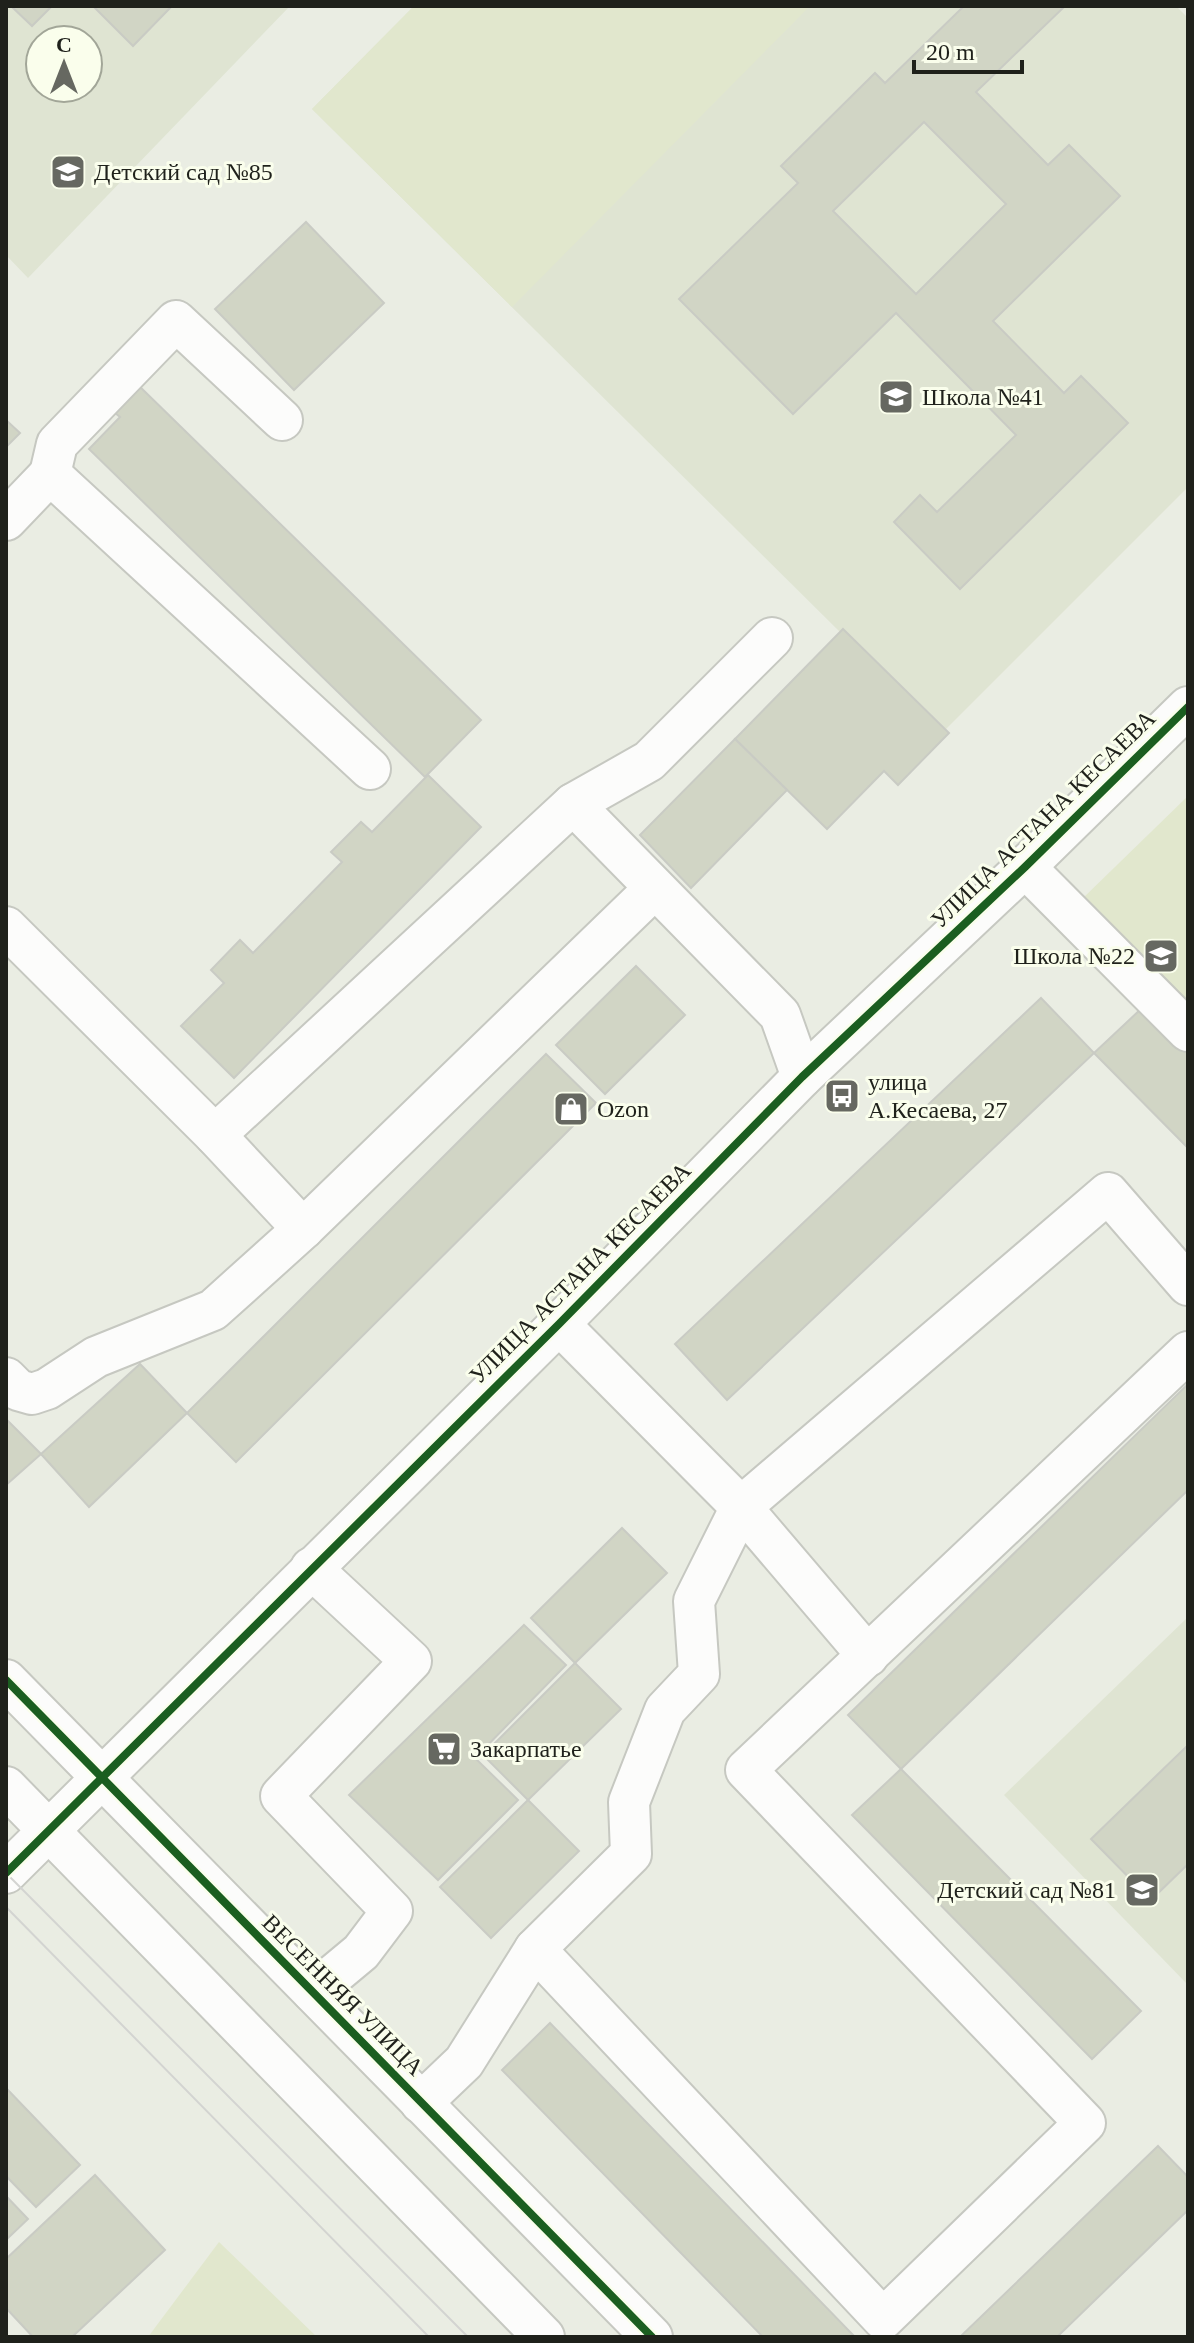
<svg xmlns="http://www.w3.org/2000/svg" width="1194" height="2343" font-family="'Times New Roman',serif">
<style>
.built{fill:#dfe4d2;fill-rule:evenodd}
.green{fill:#e1e7cd}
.building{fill:#d1d5c5;stroke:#c9cbc4;stroke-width:2;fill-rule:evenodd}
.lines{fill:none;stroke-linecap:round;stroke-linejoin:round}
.minor-casing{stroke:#c6c8c1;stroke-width:44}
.minor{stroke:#fcfcfb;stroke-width:40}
.tram{stroke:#d3d4d1;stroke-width:2}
.cycleway-casing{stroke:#fafeec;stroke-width:13}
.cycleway{stroke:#1b5e20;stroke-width:8}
.labels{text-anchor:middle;stroke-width:6;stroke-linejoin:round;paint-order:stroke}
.poi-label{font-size:24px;fill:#1f211b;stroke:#fafeec;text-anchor:start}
.street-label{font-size:24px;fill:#1f211b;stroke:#fafeec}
</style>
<rect width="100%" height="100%" fill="#eaede3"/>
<g class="built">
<path d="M 6,6 L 290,6 L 28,278 L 6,255 ZM 40,40 L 88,40 L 88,88 L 40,88 Z"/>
<path d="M 414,6 L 1176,6 L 1188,18 L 1188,487 L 942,733 L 312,109 Z"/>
<path d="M 1188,1617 L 1188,1985 L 1004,1795 Z"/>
</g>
<g class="green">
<path d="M 414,6 L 810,6 L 512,307 L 312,109 Z"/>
<path d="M 1188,796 L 1188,1011 L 1080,901 Z"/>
<path d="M 219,2242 L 317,2337 L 148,2337 Z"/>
</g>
<g class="building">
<path d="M 11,6 L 52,6 L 32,26 Z"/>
<path d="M 93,6 L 172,6 L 133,46 Z"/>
<path d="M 964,6 L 1065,6 L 976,92 L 1048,165 L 1069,145 L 1120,196 L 993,321 L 1064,393 L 1081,376 L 1128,423 L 960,589 L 894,522 L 920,495 L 937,512 L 1016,435 L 896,313 L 793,414 L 679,299 L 798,183 L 781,166 L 875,73 L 885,83 ZM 924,122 L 1006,204 L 916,294 L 833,211 Z"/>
<path d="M 306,222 L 384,303 L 294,390 L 215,309 Z"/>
<path d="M 135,382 L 481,720 L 425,777 L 89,449 L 120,417 L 109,408 Z"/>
<path d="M 6,420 L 20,433 L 6,447 Z"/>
<path d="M 843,629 L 949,733 L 898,785 L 884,771 L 827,829 L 735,739 Z"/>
<path d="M 735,739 L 787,790 L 691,888 L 640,835 Z"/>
<path d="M 428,775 L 481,827 L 234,1078 L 181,1026 L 224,983 L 211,970 L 240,940 L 253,953 L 342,862 L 331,852 L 361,822 L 372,832 Z"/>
<path d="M 636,966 L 685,1015 L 605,1094 L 556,1045 Z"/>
<path d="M 1041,998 L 1094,1053 L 727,1400 L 675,1344 Z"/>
<path d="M 1142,1008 L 1188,1053 L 1188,1148 L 1094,1053 Z"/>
<path d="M 546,1054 L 596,1103 L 236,1462 L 187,1413 Z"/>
<path d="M 140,1364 L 187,1413 L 89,1507 L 41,1454 Z"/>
<path d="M 1188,1384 L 1188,1490 L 901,1769 L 848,1715 Z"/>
<path d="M 6,1419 L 41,1454 L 6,1485 Z"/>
<path d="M 622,1528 L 667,1573 L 575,1663 L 531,1618 Z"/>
<path d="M 524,1625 L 566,1665 L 475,1758 L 518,1800 L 438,1880 L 349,1795 Z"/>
<path d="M 575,1663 L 621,1709 L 528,1800 L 483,1755 Z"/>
<path d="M 1188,1745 L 1188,1864 L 1151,1900 L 1091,1839 Z"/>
<path d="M 901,1769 L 1141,2011 L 1092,2059 L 852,1815 Z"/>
<path d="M 528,1800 L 579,1851 L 491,1938 L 440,1887 Z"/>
<path d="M 550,2023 L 855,2337 L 763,2337 L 502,2070 Z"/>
<path d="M 6,2088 L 80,2165 L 36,2207 L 6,2176 Z"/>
<path d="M 1158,2146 L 1188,2177 L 1188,2210 L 1057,2337 L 960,2337 Z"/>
<path d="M 95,2175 L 165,2250 L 72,2337 L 33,2337 L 6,2308 L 6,2259 Z"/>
<path d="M 6,2196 L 28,2219 L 6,2240 Z"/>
</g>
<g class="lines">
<defs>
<g id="minor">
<path d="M 50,474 L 57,444 L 176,321 L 282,420"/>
<path d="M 6,520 L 50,474 L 370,769"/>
<path d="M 573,804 L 780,1015 L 802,1077"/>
<path d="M 1025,867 L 1188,1031"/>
<path d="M 6,927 L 215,1135 L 303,1229"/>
<path d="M 215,1135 L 573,804 L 649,761 L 772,638"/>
<path d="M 559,1324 L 741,1507 L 868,1656"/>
<path d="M 6,1378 L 18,1390 L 32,1394 L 47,1389 L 96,1357 L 213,1310 L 303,1229 L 654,889"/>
<path d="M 311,1568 L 411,1661 L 281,1796 L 392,1911 L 361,1952 L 313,1992"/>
<path d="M 6,1680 L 652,2337"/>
<path d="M 6,1787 L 544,2337"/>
<path d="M 6,1873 L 559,1324 L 802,1077 L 1025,867 L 1188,707"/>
<path d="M 535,1949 L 883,2319 L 1085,2123 L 746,1770 L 1188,1352"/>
<path d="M 421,2103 L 464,2062 L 535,1949 L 631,1854 L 629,1802 L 665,1710 L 699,1674 L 694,1601 L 741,1507 L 1108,1193 L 1188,1285"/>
</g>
</defs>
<use href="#minor" class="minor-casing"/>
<use href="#minor" class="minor"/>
<g class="tram">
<path d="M 6,1873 L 468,2337"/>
<path d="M 6,1907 L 429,2337"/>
</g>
<defs>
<g id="cycleway">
<path d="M 6,1680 L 652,2337"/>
<path d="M 6,1873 L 559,1324 L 802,1077 L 1025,867 L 1188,707"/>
</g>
</defs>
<use href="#cycleway" class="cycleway-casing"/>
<use href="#cycleway" class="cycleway"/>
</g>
<defs>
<symbol id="school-square" viewBox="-11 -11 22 22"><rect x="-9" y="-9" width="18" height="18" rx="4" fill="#666861" stroke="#fafeec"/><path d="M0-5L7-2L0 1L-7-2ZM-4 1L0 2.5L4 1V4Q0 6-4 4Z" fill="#fff"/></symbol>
<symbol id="bus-square" viewBox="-11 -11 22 22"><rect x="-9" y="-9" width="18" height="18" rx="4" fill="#666861" stroke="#fafeec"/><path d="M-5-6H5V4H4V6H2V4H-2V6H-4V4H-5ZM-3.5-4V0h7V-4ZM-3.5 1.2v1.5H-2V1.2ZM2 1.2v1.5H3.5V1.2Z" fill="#fff"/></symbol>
<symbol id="shop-square" viewBox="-11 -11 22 22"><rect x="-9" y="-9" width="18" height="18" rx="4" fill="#666861" stroke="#fafeec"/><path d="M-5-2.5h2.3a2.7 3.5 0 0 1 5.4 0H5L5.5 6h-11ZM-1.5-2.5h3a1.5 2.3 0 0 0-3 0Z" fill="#fff"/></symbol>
<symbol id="supermarket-square" viewBox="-11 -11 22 22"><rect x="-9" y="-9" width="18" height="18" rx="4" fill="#666861" stroke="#fafeec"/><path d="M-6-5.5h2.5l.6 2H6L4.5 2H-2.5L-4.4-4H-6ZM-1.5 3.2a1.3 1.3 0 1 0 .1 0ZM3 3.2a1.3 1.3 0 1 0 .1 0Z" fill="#fff"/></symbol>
</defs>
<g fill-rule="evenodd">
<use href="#school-square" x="48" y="152" width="40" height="40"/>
<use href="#school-square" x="876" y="377" width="40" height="40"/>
<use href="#school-square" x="1141" y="936" width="40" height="40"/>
<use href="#bus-square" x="822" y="1076" width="40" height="40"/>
<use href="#shop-square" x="551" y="1089" width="40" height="40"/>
<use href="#supermarket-square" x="424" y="1729" width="40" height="40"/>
<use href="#school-square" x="1122" y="1870" width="40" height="40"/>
</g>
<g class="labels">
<g class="poi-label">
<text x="94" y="180">Детский сад №85</text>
<text x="922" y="405">Школа №41</text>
<text x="1135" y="964" text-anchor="end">Школа №22</text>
<text x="868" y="1090">улица<tspan x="868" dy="28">А.Кесаева, 27</tspan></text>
<text x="597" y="1117">Ozon</text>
<text x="470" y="1757">Закарпатье</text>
<text x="1116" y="1898" text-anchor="end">Детский сад №81</text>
</g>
<g class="street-label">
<text transform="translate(1043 819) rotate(-44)" y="8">УЛИЦА АСТАНА КЕСАЕВА</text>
<text transform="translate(580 1273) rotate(-45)" y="8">УЛИЦА АСТАНА КЕСАЕВА</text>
<text transform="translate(343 1995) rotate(45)" y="8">ВЕСЕННЯЯ УЛИЦА</text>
</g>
</g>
<rect width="1194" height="2343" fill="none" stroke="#1f211b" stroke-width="16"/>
<g transform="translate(64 64)"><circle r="38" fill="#fafeec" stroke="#a2a698" stroke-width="2"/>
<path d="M0-6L14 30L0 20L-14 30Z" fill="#666861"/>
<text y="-12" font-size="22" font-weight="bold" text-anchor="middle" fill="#1f211b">С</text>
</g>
<path d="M914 60v12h108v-12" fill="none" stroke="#1f211b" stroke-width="4"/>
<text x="926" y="60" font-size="24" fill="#1f211b" stroke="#fafeec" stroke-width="6" paint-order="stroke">20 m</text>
</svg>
